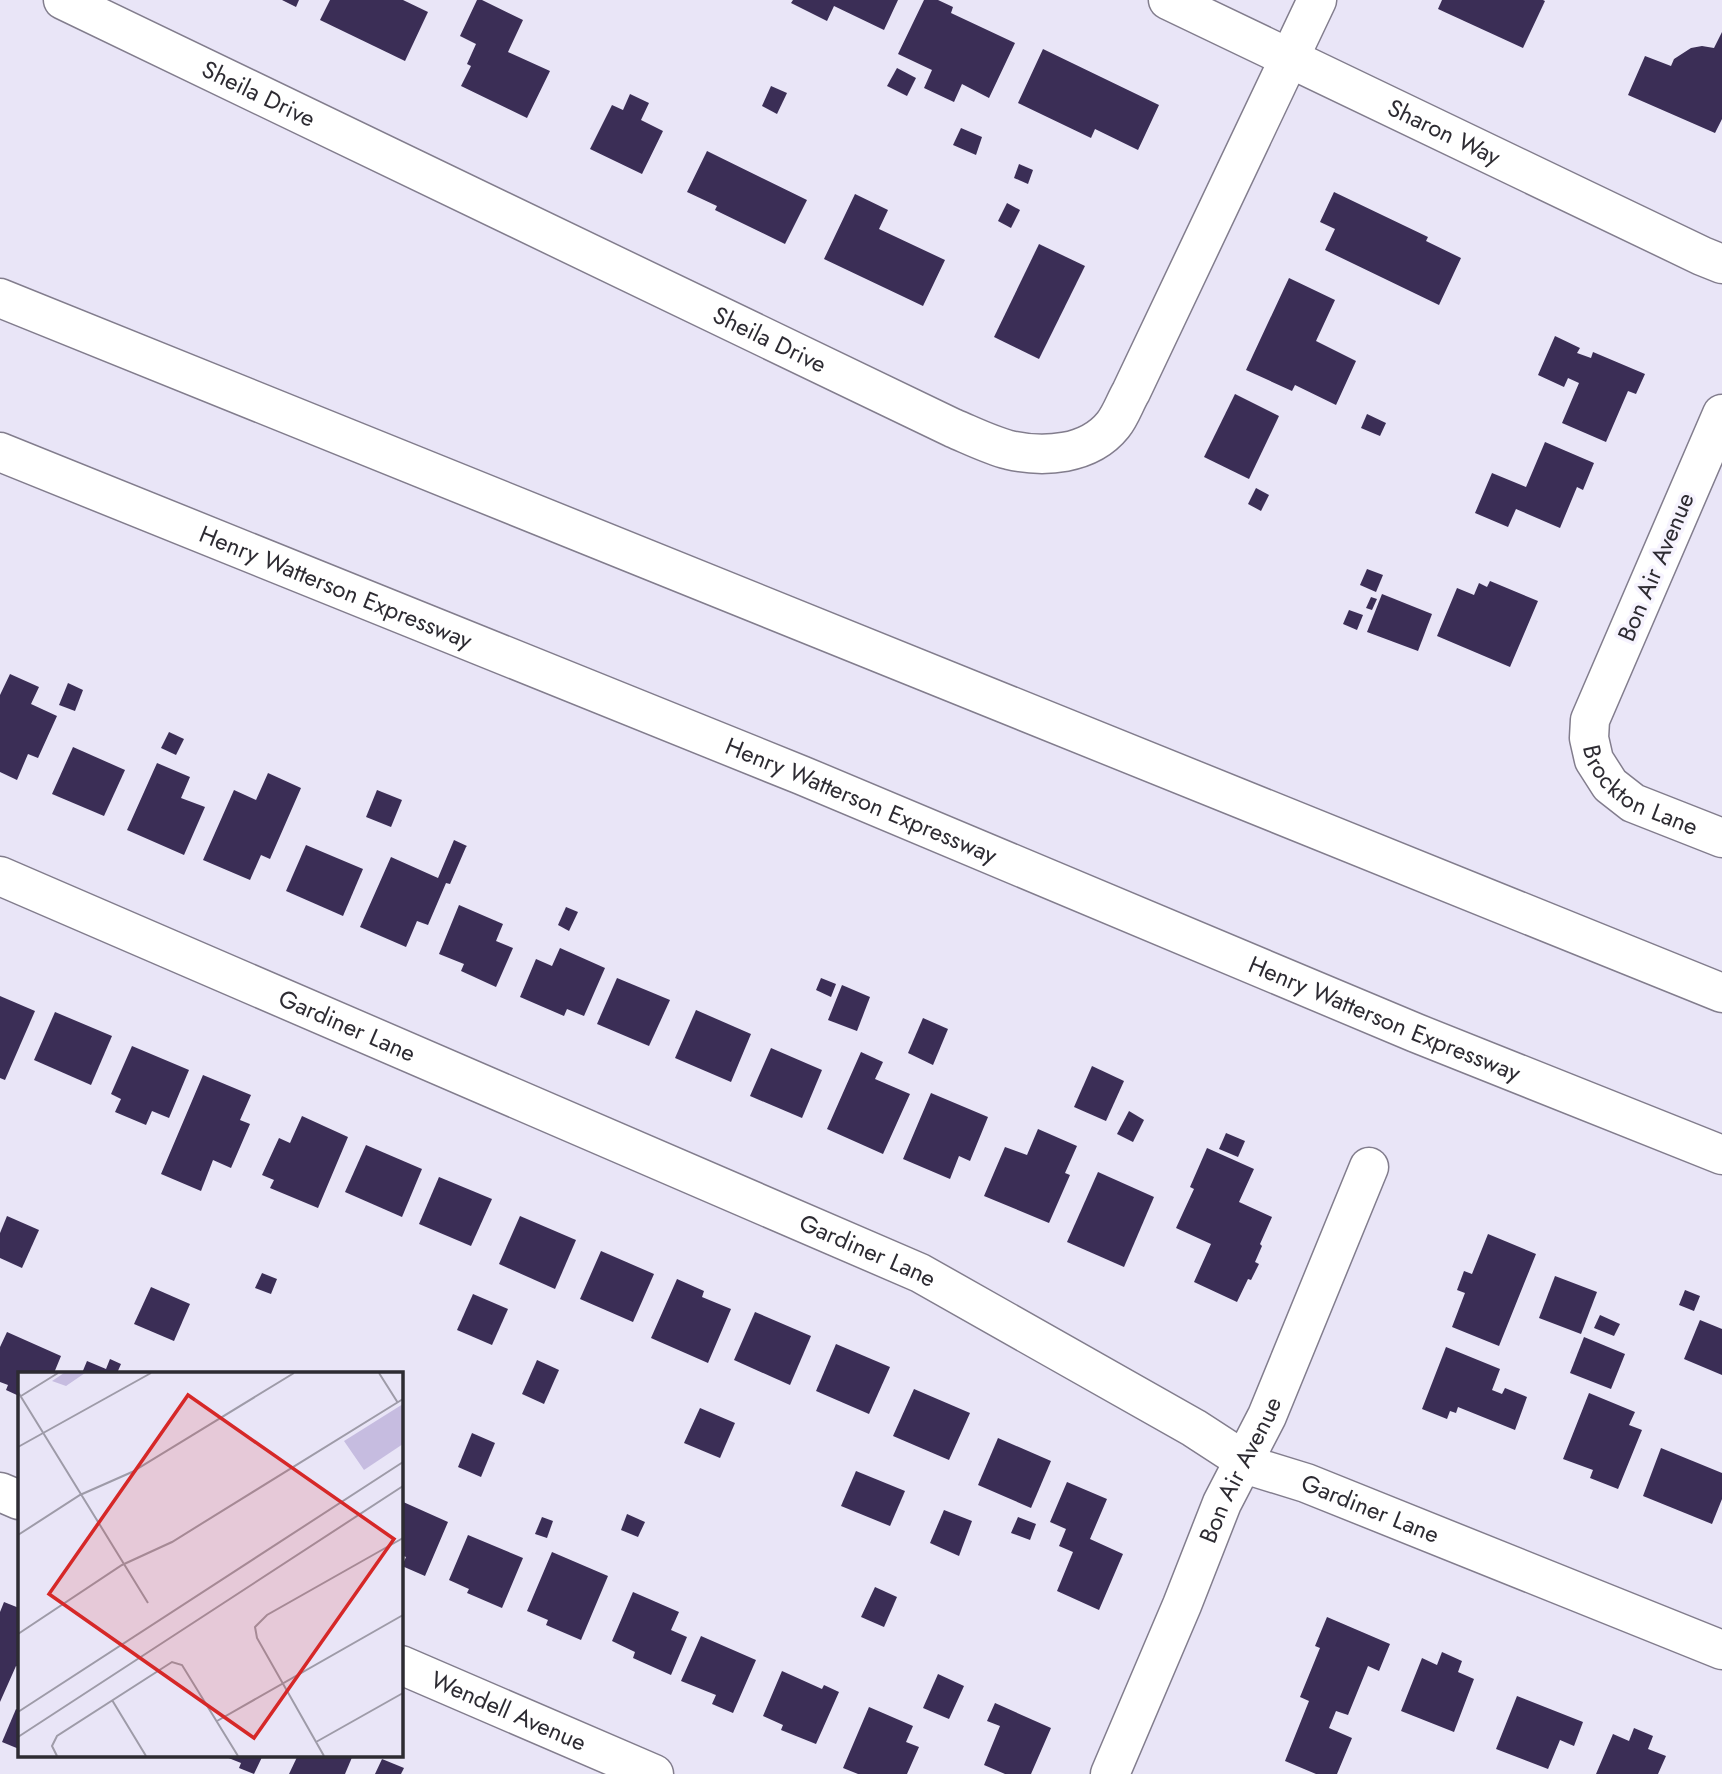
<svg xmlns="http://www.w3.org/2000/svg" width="1722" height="1774" font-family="Jost,sans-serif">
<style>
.building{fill:#3b2e56}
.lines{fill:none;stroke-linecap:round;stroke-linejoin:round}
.street-casing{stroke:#827d8d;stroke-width:41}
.highway-casing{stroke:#827d8d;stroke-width:41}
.street{stroke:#fff;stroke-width:38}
.highway{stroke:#fff;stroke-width:38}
.labels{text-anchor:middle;stroke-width:7;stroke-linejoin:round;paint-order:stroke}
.street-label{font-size:24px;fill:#2d2b32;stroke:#f6f3fe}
.inset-road{fill:none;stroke:#9e9ba8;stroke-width:2}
.view{fill:#d62828;fill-opacity:0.15;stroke:#d62828;stroke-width:3.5}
.inset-edge{fill:none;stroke:#2d2b32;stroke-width:3.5}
</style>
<rect width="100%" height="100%" fill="#e9e5f7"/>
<g class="building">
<path d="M 282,0 L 299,0 L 296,7 Z"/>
<path d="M 330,0 L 403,0 L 428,12 L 405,61 L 320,20 Z"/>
<path d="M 477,0 L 482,0 L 523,20 L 508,52 L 550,71 L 527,118 L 461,86 L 471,66 L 467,64 L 476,44 L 460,36 Z"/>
<path d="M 793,0 L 898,0 L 884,30 L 834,6 L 827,21 L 791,3 Z"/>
<path d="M 924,0 L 938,0 L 953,7 L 951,13 L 1015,43 L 989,98 L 962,84 L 954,102 L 924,88 L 932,70 L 898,54 Z"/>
<path d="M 1442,0 L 1543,0 L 1545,1 L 1523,48 L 1438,9 Z"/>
<path d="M 1722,32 L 1722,119 L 1715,133 L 1628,95 L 1645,56 L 1671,66 L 1674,59 L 1691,48 L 1702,46 L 1714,48 Z"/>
<path d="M 1043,49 L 1159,105 L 1138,150 L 1095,129 L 1091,138 L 1018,103 Z"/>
<path d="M 897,68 L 916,78 L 907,96 L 887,86 Z"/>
<path d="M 771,86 L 787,93 L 777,114 L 762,106 Z"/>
<path d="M 630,94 L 649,103 L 641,120 L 663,131 L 642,174 L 590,149 L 612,105 L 623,110 Z"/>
<path d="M 961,128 L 982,137 L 976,155 L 953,145 Z"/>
<path d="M 707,151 L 807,200 L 785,244 L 717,211 L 715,210 L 717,206 L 687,192 Z"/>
<path d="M 1019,164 L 1033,170 L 1028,184 L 1014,178 Z"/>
<path d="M 1334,192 L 1428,237 L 1426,241 L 1461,258 L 1439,305 L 1325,250 L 1335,229 L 1320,222 Z"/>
<path d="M 855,194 L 888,210 L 879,229 L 945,260 L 923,306 L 824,259 Z"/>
<path d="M 1007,203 L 1020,210 L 1011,228 L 998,221 Z"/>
<path d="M 1039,244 L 1085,266 L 1039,359 L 994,337 Z"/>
<path d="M 1289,278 L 1335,300 L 1316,341 L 1356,361 L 1336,405 L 1295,385 L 1292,391 L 1246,370 Z"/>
<path d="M 1555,336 L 1580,348 L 1577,353 L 1591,358 L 1593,352 L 1645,374 L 1636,394 L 1628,391 L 1606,442 L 1562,423 L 1579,383 L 1568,378 L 1564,387 L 1538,375 Z"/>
<path d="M 1235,394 L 1279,416 L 1249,479 L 1204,457 Z"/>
<path d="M 1367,414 L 1386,423 L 1380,436 L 1361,428 Z"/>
<path d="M 1545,442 L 1594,463 L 1583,490 L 1577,487 L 1560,528 L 1516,509 L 1508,527 L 1475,513 L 1492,473 L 1526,487 Z"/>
<path d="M 1256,488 L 1269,495 L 1261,511 L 1248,504 Z"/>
<path d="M 1367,569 L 1383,575 L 1376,592 L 1360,585 Z"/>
<path d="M 1490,581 L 1538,601 L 1510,667 L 1437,636 L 1457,588 L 1474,595 L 1479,583 L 1487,587 Z"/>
<path d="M 1382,594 L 1432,614 L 1418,651 L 1367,632 Z"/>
<path d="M 1371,597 L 1377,599 L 1372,610 L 1366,608 Z"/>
<path d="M 1349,610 L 1363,615 L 1357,630 L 1343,624 Z"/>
<path d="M 10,674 L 39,687 L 31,704 L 57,716 L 38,758 L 28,754 L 17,780 L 0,772 L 0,695 Z"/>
<path d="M 68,683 L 83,690 L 75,711 L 59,705 Z"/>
<path d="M 169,732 L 184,739 L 176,755 L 161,748 Z"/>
<path d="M 73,747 L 125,770 L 104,816 L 52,794 Z"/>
<path d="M 157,763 L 190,777 L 181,798 L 205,807 L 184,855 L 127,830 Z"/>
<path d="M 268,773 L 301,788 L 270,859 L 261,855 L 250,880 L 203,860 L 234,790 L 256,800 Z"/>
<path d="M 377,790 L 402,800 L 391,827 L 366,817 Z"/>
<path d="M 454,840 L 467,846 L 466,847 L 450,884 L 446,883 L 428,925 L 417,921 L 406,947 L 360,927 L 391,857 L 438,878 Z"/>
<path d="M 306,845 L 363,869 L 343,916 L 286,891 Z"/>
<path d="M 459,905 L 503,924 L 496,941 L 513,948 L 496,987 L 461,971 L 464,964 L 439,954 Z"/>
<path d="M 566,907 L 578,912 L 569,931 L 558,925 Z"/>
<path d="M 560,948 L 605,968 L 584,1016 L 567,1009 L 564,1016 L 520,997 L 536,959 L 552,966 Z"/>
<path d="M 617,978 L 670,1000 L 649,1046 L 597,1024 Z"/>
<path d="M 821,978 L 836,984 L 831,997 L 816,990 Z"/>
<path d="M 842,985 L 870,997 L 857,1031 L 828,1020 Z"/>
<path d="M 0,996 L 35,1011 L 5,1080 L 0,1078 Z"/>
<path d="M 696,1010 L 751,1034 L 731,1082 L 675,1058 Z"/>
<path d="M 55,1012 L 112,1036 L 91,1085 L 34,1060 Z"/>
<path d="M 923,1018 L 948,1029 L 933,1065 L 908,1053 Z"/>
<path d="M 132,1046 L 189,1070 L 169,1118 L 152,1111 L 146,1125 L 115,1112 L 121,1099 L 111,1094 Z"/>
<path d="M 771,1048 L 822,1070 L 802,1118 L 750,1096 Z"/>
<path d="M 861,1052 L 883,1062 L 875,1079 L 910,1094 L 883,1154 L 827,1129 Z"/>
<path d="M 1092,1066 L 1124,1081 L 1106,1121 L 1074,1107 Z"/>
<path d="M 203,1075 L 251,1095 L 240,1120 L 250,1124 L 231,1168 L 213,1160 L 201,1191 L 161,1174 Z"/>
<path d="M 931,1093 L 988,1117 L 970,1161 L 959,1156 L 950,1179 L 903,1159 Z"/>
<path d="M 1129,1111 L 1144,1120 L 1133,1142 L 1117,1134 Z"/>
<path d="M 302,1116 L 348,1137 L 318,1208 L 270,1188 L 274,1180 L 262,1175 L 279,1138 L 290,1143 Z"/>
<path d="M 1038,1129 L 1077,1146 L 1065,1173 L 1070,1175 L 1049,1223 L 984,1196 L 1005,1147 L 1027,1155 Z"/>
<path d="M 1226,1133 L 1245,1141 L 1238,1157 L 1219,1149 Z"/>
<path d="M 366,1145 L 422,1169 L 402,1217 L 345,1192 Z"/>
<path d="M 1207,1148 L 1254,1169 L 1239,1202 L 1272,1217 L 1260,1244 L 1262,1246 L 1255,1262 L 1259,1264 L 1251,1280 L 1248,1279 L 1237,1302 L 1194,1282 L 1211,1244 L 1176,1228 L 1194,1189 L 1190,1187 Z"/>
<path d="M 1098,1172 L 1154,1197 L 1124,1267 L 1067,1242 Z"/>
<path d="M 439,1177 L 492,1199 L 471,1246 L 419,1224 Z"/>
<path d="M 7,1216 L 39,1230 L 22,1268 L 0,1258 L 0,1233 Z"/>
<path d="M 520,1216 L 576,1240 L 555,1289 L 499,1264 Z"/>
<path d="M 1488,1234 L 1536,1254 L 1499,1346 L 1452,1327 L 1465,1293 L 1457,1290 L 1464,1271 L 1472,1274 Z"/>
<path d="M 601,1251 L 654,1274 L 633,1322 L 580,1299 Z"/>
<path d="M 262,1273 L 277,1279 L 271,1294 L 255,1288 Z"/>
<path d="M 1555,1276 L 1597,1292 L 1581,1334 L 1539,1318 Z"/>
<path d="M 677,1279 L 704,1291 L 702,1297 L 731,1309 L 708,1363 L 651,1338 Z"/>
<path d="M 151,1287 L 190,1304 L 174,1341 L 134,1324 Z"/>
<path d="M 1685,1290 L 1700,1296 L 1694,1311 L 1679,1305 Z"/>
<path d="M 473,1294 L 508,1309 L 492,1345 L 457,1330 Z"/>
<path d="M 755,1312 L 811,1336 L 790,1385 L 734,1360 Z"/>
<path d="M 1600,1315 L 1620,1324 L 1614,1336 L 1594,1328 Z"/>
<path d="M 1700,1320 L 1722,1329 L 1722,1375 L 1684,1359 Z"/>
<path d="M 7,1332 L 61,1356 L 54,1373 L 19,1373 L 19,1396 L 6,1390 L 8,1385 L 0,1382 L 0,1347 Z"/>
<path d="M 1584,1337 L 1625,1354 L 1611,1389 L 1570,1373 Z"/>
<path d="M 836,1344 L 890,1367 L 869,1414 L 816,1391 Z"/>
<path d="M 1446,1347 L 1500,1369 L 1492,1390 L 1502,1394 L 1505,1388 L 1527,1397 L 1515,1430 L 1458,1407 L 1456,1413 L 1450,1411 L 1447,1419 L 1422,1409 Z"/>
<path d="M 110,1359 L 121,1364 L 117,1373 L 82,1373 L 87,1361 L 106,1369 Z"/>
<path d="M 537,1360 L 559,1370 L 544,1404 L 522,1394 Z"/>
<path d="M 914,1389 L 970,1413 L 949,1460 L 893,1436 Z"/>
<path d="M 1589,1393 L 1635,1412 L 1629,1425 L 1642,1430 L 1618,1489 L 1590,1478 L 1593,1470 L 1563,1459 Z"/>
<path d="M 700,1408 L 735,1423 L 720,1458 L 684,1443 Z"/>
<path d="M 472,1433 L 495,1443 L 481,1477 L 458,1467 Z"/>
<path d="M 998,1438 L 1051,1461 L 1031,1508 L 978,1485 Z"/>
<path d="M 1661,1448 L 1722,1473 L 1722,1499 L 1712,1524 L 1643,1496 Z"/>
<path d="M 856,1471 L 905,1491 L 890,1526 L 841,1506 Z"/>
<path d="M 1067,1482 L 1107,1499 L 1090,1539 L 1123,1554 L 1099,1610 L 1057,1591 L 1073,1552 L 1059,1546 L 1066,1529 L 1050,1522 Z"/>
<path d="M 401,1501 L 448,1522 L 425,1576 L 402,1566 L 406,1557 L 401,1555 Z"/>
<path d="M 944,1510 L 972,1521 L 959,1556 L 930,1543 Z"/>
<path d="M 627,1514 L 645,1522 L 638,1537 L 621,1530 Z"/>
<path d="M 542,1517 L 553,1521 L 547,1538 L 535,1534 Z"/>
<path d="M 1018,1517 L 1036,1524 L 1030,1540 L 1011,1533 Z"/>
<path d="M 468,1535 L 523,1558 L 502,1608 L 467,1593 L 469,1589 L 449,1580 Z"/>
<path d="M 552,1552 L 608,1576 L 581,1640 L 546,1625 L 548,1620 L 527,1611 Z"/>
<path d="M 875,1587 L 897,1597 L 884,1627 L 861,1617 Z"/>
<path d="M 633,1592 L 679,1612 L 671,1630 L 687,1637 L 671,1675 L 633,1658 L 635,1652 L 612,1641 Z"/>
<path d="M 4,1602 L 19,1608 L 19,1667 L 16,1666 L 0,1702 L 0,1612 Z"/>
<path d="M 1327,1617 L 1390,1644 L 1379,1671 L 1368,1666 L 1348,1715 L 1336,1711 L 1329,1728 L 1352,1738 L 1337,1774 L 1316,1774 L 1285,1761 L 1309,1701 L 1300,1697 L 1320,1648 L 1315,1646 Z"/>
<path d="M 701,1636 L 756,1660 L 733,1713 L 712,1704 L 716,1695 L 681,1681 Z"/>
<path d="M 1442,1652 L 1462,1661 L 1458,1672 L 1474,1679 L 1454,1732 L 1401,1711 L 1422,1658 L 1437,1665 Z"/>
<path d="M 782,1671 L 822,1689 L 824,1685 L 839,1692 L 816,1744 L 781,1730 L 783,1725 L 763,1716 Z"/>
<path d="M 938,1674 L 964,1686 L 949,1719 L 923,1708 Z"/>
<path d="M 1517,1696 L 1583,1722 L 1574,1746 L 1560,1740 L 1548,1769 L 1496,1749 Z"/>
<path d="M 995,1703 L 1051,1728 L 1031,1774 L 1005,1774 L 984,1765 L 1000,1726 L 987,1721 Z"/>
<path d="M 869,1707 L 913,1726 L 906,1742 L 919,1747 L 907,1774 L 858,1774 L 843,1768 Z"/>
<path d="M 16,1709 L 19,1710 L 19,1749 L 2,1742 Z"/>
<path d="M 1634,1728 L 1653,1736 L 1648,1749 L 1666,1756 L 1658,1774 L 1596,1774 L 1613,1734 L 1629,1741 Z"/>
<path d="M 221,1755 L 263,1755 L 254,1774 L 239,1768 L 241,1763 Z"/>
<path d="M 298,1755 L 353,1755 L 345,1774 L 289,1774 Z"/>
<path d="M 382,1759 L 404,1768 L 401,1774 L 375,1774 Z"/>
</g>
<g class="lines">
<defs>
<g id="street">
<path id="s1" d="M 63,0 L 953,428 C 972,436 990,445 1009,450 C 1044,458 1089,455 1113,425 C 1121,415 1125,402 1131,392 L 1317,0"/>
<path id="s2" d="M 1168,0 L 1702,256 L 1722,264"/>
<path id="s3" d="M 1722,414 L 1590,720 L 1589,738 L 1594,760 L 1610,785 L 1633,803 L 1722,838"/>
<path id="s4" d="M 0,876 L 920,1273 L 1194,1428 L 1254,1467 L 1306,1483 L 1722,1650"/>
<path d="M 0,1492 L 19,1500"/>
<path id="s5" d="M 401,1665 L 654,1774"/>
<path id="s6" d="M 1110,1774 L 1182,1605 L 1222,1503 L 1267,1416 L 1369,1167"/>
</g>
<g id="highway">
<path d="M 0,298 L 1722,993"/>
<path id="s7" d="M 0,452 L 801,775 L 1416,1033 L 1722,1155"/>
</g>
</defs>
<use href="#street" class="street-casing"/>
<use href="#highway" class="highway-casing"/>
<use href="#street" class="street"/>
<use href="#highway" class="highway"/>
</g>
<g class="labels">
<g class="street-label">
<text dy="8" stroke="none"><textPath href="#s1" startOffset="217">Sheila Drive</textPath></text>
<text dy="8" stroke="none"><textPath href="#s2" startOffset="306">Sharon Way</textPath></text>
<text dy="8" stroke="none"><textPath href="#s1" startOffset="784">Sheila Drive</textPath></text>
<text transform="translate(1656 567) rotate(-67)" y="8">Bon Air Avenue</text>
<text dy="8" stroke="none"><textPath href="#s7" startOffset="362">Henry Watterson Expressway</textPath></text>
<text dy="8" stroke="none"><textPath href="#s3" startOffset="430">Brockton Lane</textPath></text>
<text dy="8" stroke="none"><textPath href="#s7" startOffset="929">Henry Watterson Expressway</textPath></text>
<text dy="8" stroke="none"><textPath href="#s7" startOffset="1496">Henry Watterson Expressway</textPath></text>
<text dy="8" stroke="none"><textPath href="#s4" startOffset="378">Gardiner Lane</textPath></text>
<text dy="8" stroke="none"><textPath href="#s4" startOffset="945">Gardiner Lane</textPath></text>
<text dy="8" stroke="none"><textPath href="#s6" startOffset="331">Bon Air Avenue</textPath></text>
<text dy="8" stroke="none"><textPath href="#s4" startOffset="1512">Gardiner Lane</textPath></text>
<text dy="8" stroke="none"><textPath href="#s5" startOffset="117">Wendell Avenue</textPath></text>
</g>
</g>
<g transform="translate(18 1372)">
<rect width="385" height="385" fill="#e9e5f7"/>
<path d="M 46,1 L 67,1 L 48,14 L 34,9 ZM 385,32 L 385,72 L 346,98 L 326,69 Z" fill="#c6bce0"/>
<path class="inset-road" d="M 361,1 L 380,31M 0,20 L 130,231M 3,24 L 40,1M 0,75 L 133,1M 0,163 L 62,123 L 114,100 L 276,1M 0,262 L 104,193 L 154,170 L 385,27M 94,328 L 128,384M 0,340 L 385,90M 199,349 L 385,243M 0,365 L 385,114M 298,370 L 385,321M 39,384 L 34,374 L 39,364 L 154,290 L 164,293 L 220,384M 306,384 L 239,266 L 237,255 L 249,243 L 385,166"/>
<path class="view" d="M 170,23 L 376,167 L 236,366 L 31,222 Z"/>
<rect width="385" height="385" class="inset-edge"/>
</g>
</svg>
